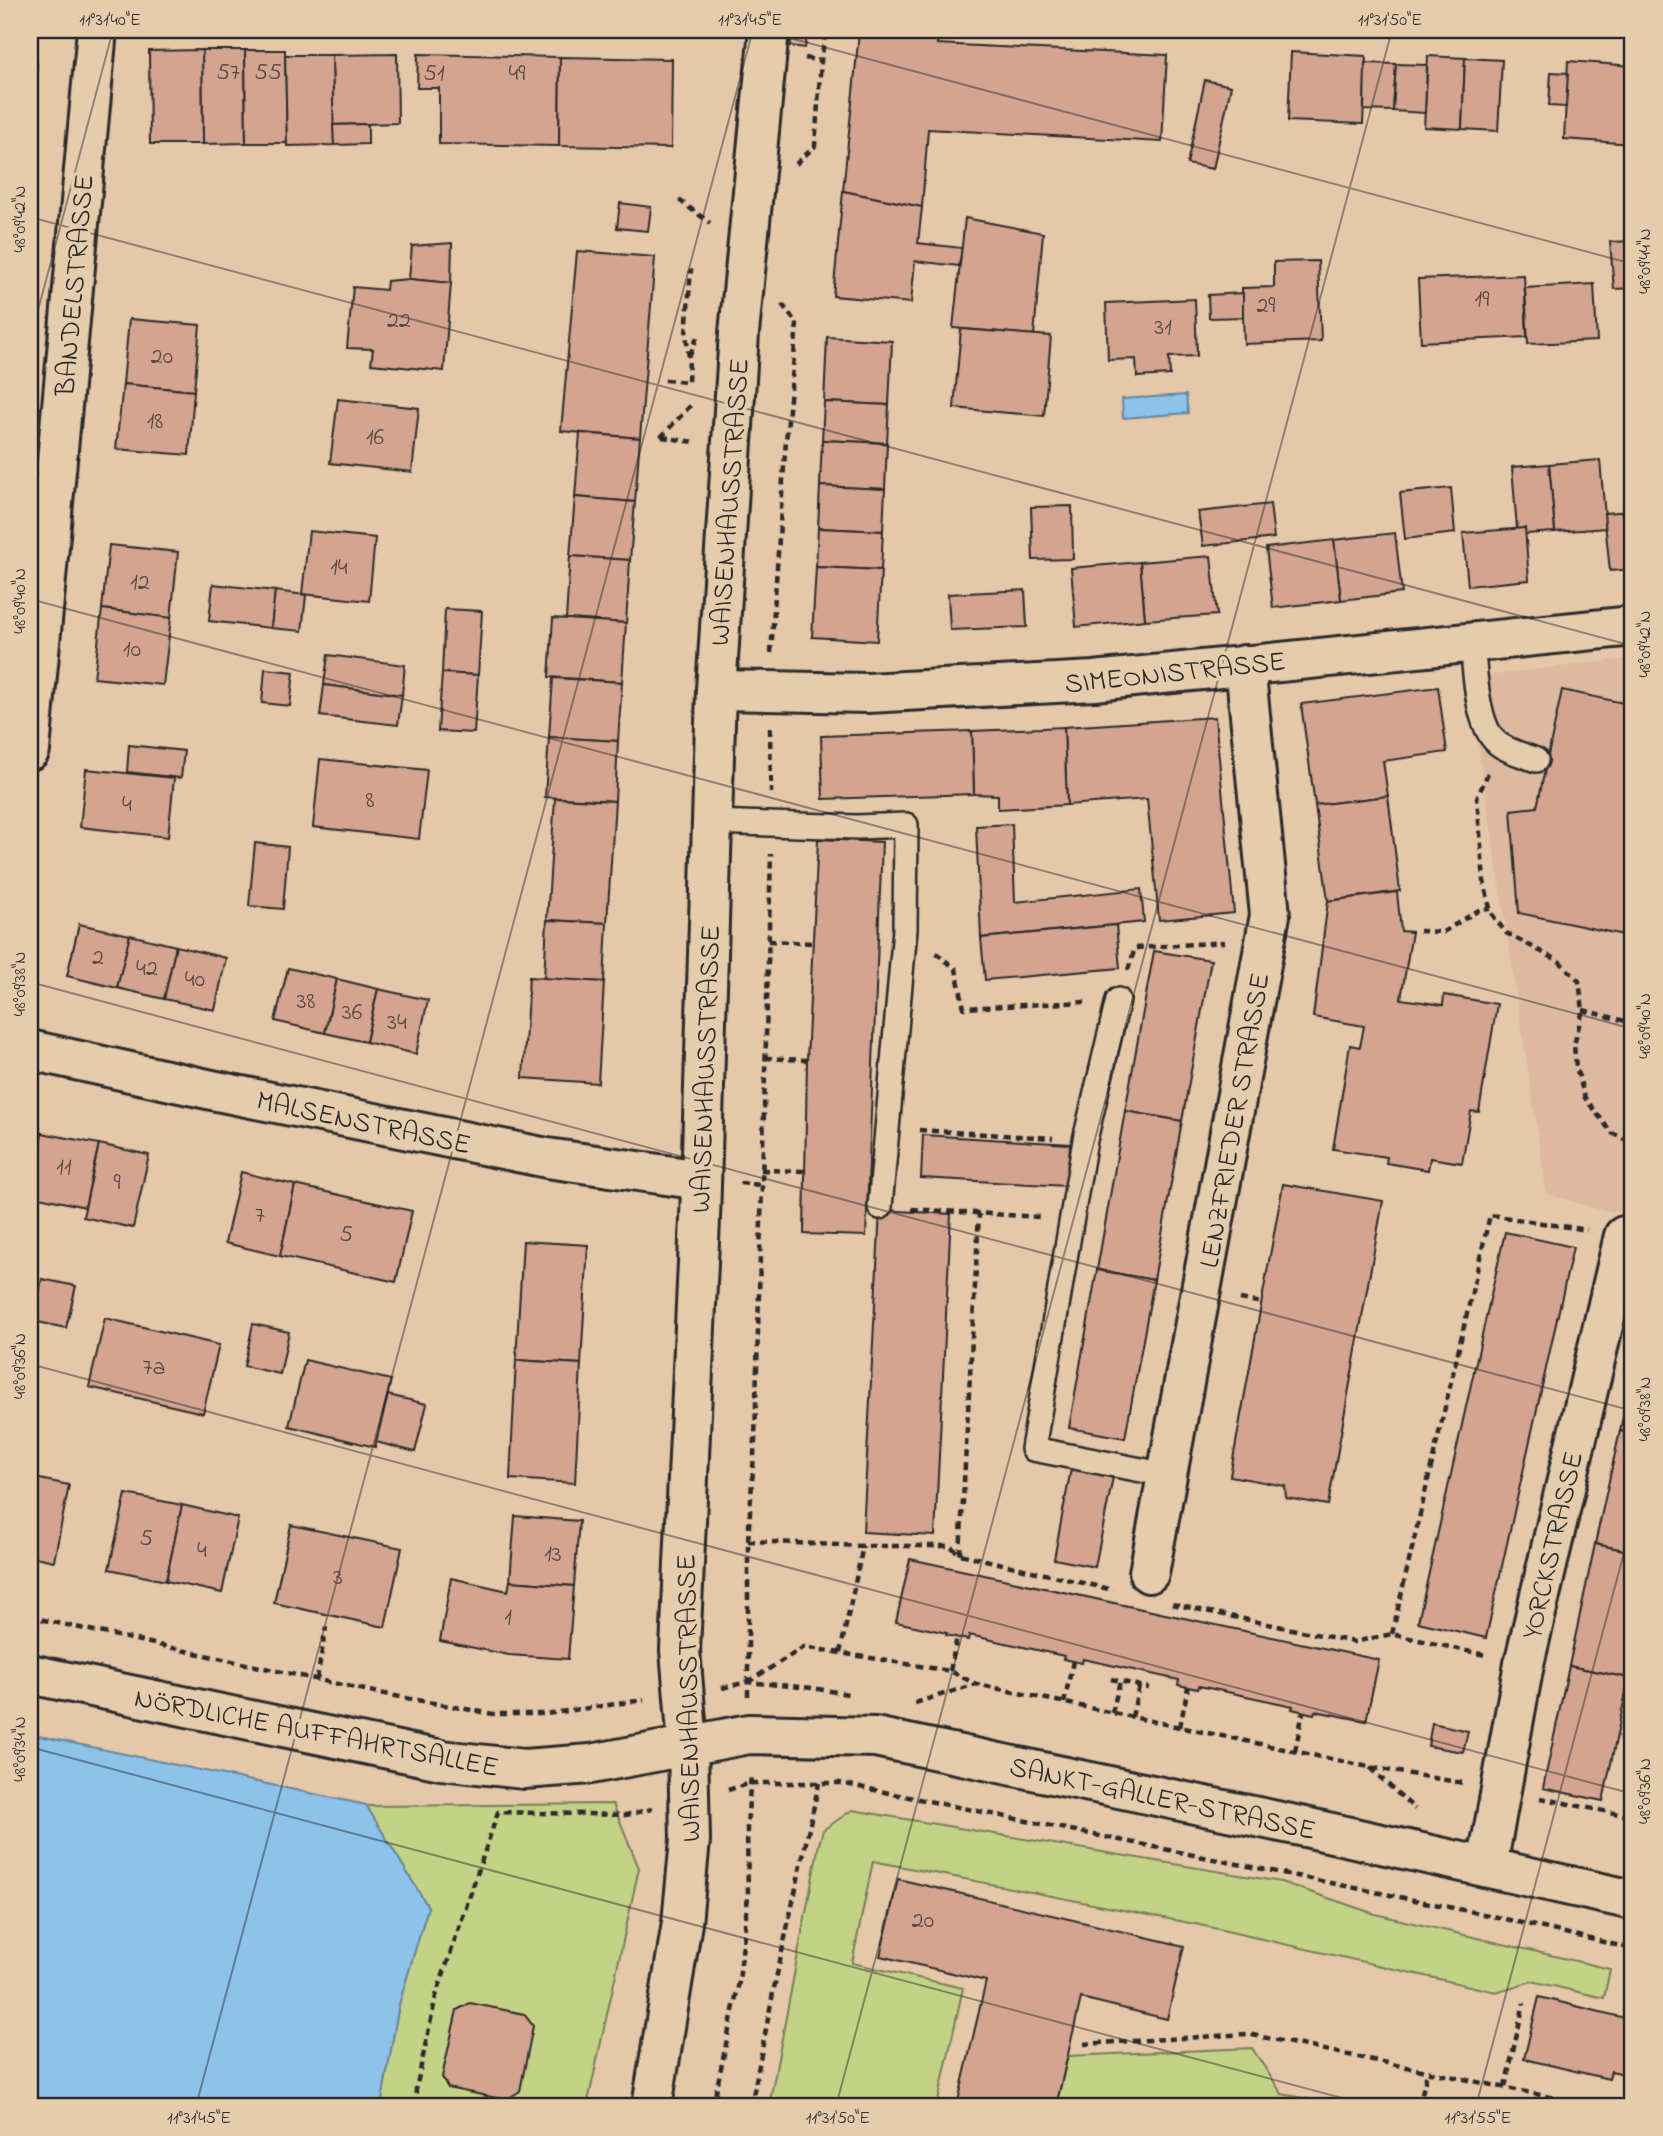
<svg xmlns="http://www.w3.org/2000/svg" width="1663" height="2136" font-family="'Indie Flower',sans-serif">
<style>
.built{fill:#dcb9a0}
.green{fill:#c3d286;stroke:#777e58;stroke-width:2}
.water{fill:#8dc2ea;stroke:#66869e;stroke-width:2}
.building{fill:#d4a490;stroke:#2b2b2b;stroke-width:2}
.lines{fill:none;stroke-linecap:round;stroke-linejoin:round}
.lane-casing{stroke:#2b2b2b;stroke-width:28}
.street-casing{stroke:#2b2b2b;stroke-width:44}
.secondary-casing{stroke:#2b2b2b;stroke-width:44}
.path{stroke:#2b2b2b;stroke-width:4.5;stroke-dasharray:7 5;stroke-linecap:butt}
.lane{stroke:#e5ccad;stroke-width:23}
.street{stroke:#e5ccad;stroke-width:38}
.secondary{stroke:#e5ccad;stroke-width:38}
.ticks{fill:none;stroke:#2b2b2b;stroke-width:2;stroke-opacity:0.45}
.labels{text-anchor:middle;stroke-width:7;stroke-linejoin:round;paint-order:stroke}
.number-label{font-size:24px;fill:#554944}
.street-label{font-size:28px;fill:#2b2b2b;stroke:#e5ccad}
.neatline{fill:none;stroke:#2b2b2b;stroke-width:2.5}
.ticks-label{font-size:18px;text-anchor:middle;fill:#2b2b2b}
</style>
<rect width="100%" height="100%" fill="#e5c7a9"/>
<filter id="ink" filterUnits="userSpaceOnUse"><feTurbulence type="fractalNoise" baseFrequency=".0143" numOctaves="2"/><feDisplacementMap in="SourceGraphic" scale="14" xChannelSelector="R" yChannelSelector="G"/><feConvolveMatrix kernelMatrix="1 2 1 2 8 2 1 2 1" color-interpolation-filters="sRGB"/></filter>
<g filter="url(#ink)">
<path class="built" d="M 1633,658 L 1633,1215 L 1598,1209 L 1547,1194 L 1468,678 Z"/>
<g class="green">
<path d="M 613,1804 L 639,1868 L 587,2106 L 381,2106 L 399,2004 L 428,1907 L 366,1806 Z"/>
<path d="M 852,1810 L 1281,1882 L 1375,1914 L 1610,1969 L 1604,1998 L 1532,1981 L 1496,1992 L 1200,1925 L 873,1861 L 852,1963 L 963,1988 L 937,2106 L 769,2106 L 819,1844 L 823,1830 Z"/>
<path d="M 1252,2048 L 1282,2094 L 1346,2106 L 1056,2106 L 1068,2056 Z"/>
</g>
<g class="water">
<path d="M 1186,395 L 1188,413 L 1123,418 L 1122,399 Z"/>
<path d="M 30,1734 L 366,1805 L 428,1907 L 399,2004 L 381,2106 L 30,2106 Z"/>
</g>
<g class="building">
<path d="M 793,30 L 808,33 L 805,48 L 790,46 Z"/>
<path d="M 859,33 L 938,37 L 937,44 L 1167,55 L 1162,142 L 928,129 L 922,207 L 843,191 Z"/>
<path d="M 202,50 L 245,50 L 246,143 L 203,144 Z"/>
<path d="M 202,50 L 203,144 L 150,144 L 149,51 Z"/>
<path d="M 245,50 L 285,50 L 287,143 L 246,143 Z"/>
<path d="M 1291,52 L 1366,56 L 1363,124 L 1288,121 Z"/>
<path d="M 397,54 L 398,123 L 333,125 L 332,55 Z"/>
<path d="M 418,54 L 560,57 L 559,146 L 439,144 L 439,88 L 417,88 Z"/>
<path d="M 285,55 L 332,55 L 334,145 L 287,146 Z"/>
<path d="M 1428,56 L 1465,58 L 1462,129 L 1424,127 Z"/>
<path d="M 560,57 L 672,59 L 671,148 L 559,146 Z"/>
<path d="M 1465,58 L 1502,60 L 1498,131 L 1462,129 Z"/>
<path d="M 1568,61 L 1633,66 L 1633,144 L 1564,139 Z"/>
<path d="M 30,63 L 37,63 L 36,146 L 30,146 Z"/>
<path d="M 1365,63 L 1396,64 L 1393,111 L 1364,110 Z"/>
<path d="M 1396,64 L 1427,65 L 1425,113 L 1393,111 Z"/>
<path d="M 1551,72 L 1568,73 L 1566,107 L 1549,106 Z"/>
<path d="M 1205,80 L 1231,86 L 1213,169 L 1187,164 Z"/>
<path d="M 368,124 L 368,144 L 334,145 L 333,125 Z"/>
<path d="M 843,191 L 922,207 L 918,243 L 962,248 L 959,266 L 915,261 L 911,303 L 833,296 Z"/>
<path d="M 620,203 L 651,207 L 648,231 L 617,228 Z"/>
<path d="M 965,218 L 1043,233 L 1034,335 L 953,328 Z"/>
<path d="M 1633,241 L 1633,288 L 1614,289 L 1610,242 Z"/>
<path d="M 452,243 L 451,283 L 409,279 L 412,246 Z"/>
<path d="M 577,251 L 655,257 L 640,438 L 561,431 Z"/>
<path d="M 1318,261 L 1321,341 L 1244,344 L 1242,288 L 1274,287 L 1274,262 Z"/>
<path d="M 1524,275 L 1527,337 L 1421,342 L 1418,279 Z"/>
<path d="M 409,279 L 451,283 L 444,371 L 371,364 L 373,349 L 347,348 L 353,287 L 386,290 L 387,281 Z"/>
<path d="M 1594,284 L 1597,341 L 1528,344 L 1525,288 Z"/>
<path d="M 1243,293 L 1243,317 L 1209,318 L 1208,295 Z"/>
<path d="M 1195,299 L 1197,356 L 1169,357 L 1170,375 L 1137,377 L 1136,359 L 1108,360 L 1106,303 Z"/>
<path d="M 129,319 L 200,325 L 194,391 L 123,384 Z"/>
<path d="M 961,329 L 1051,336 L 1044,416 L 954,408 Z"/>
<path d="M 827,337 L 892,341 L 889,405 L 824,402 Z"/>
<path d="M 123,384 L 194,391 L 189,455 L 116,449 Z"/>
<path d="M 338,399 L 419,408 L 412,472 L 330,463 Z"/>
<path d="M 824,402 L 889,405 L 887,443 L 822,440 Z"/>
<path d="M 580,433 L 640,438 L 635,502 L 575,497 Z"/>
<path d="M 822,440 L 887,443 L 885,489 L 820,486 Z"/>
<path d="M 1600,460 L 1606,528 L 1555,532 L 1549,464 Z"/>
<path d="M 1549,464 L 1555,532 L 1525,534 L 1525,528 L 1517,529 L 1512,467 Z"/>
<path d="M 820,486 L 885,489 L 883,531 L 818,528 Z"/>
<path d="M 1451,488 L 1455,533 L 1405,539 L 1400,493 Z"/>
<path d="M 575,497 L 635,502 L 630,560 L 570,556 Z"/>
<path d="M 1270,504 L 1274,538 L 1203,546 L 1198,512 Z"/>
<path d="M 1072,506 L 1073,559 L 1033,560 L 1031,507 Z"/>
<path d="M 1633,511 L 1633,569 L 1610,571 L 1604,513 Z"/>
<path d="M 818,528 L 883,531 L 881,570 L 816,567 Z"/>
<path d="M 1525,528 L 1529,580 L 1468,586 L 1463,533 Z"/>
<path d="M 309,531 L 375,538 L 369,601 L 302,594 Z"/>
<path d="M 1395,533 L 1402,593 L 1341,600 L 1334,540 Z"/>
<path d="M 1334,540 L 1341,600 L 1273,608 L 1266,548 Z"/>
<path d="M 109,545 L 178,552 L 171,618 L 102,609 Z"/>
<path d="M 570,556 L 630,560 L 626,623 L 566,619 Z"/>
<path d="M 1211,556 L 1217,615 L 1145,620 L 1140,562 Z"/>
<path d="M 1140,562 L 1145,620 L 1076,627 L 1071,568 Z"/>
<path d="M 816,567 L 881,570 L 877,641 L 812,637 Z"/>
<path d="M 213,584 L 275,591 L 271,628 L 209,621 Z"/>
<path d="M 1025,590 L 1027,627 L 950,630 L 948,594 Z"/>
<path d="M 275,591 L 306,595 L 302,631 L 271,628 Z"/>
<path d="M 102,609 L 171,618 L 163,685 L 94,678 Z"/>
<path d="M 445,609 L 482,611 L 478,675 L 442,673 Z"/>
<path d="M 553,618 L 626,623 L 622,682 L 549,677 Z"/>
<path d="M 328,655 L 405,665 L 402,695 L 324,685 Z"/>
<path d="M 265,669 L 294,672 L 290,706 L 262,703 Z"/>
<path d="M 442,673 L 478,675 L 474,733 L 438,731 Z"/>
<path d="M 553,678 L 622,682 L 618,741 L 549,737 Z"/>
<path d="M 324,685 L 402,695 L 398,725 L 320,716 Z"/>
<path d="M 1438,687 L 1447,752 L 1383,761 L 1388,796 L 1315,805 L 1301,704 Z"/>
<path d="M 1562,690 L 1633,705 L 1633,937 L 1519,913 L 1511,810 L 1537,807 Z"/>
<path d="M 1215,717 L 1234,913 L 1159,920 L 1147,799 L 1067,805 L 1064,727 Z"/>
<path d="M 1064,727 L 1067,805 L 998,809 L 998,795 L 974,794 L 972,731 Z"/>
<path d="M 972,731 L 974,794 L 823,799 L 821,736 Z"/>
<path d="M 549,737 L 618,741 L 615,801 L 545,797 Z"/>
<path d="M 129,745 L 184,751 L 181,778 L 127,772 Z"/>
<path d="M 320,759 L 427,770 L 419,839 L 313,827 Z"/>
<path d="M 86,769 L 174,778 L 168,837 L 80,827 Z"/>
<path d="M 1388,796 L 1400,891 L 1328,901 L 1315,805 Z"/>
<path d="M 555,798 L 615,801 L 607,923 L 547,920 Z"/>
<path d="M 1012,824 L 1015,902 L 1141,889 L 1144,922 L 981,938 L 976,826 Z"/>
<path d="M 818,839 L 882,842 L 866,1236 L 804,1234 L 807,1060 Z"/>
<path d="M 255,843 L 288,847 L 283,909 L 249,906 Z"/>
<path d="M 1397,892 L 1401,931 L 1412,932 L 1401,999 L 1443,1005 L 1444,995 L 1497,1004 L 1479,1112 L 1471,1111 L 1462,1163 L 1430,1158 L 1428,1170 L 1386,1163 L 1387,1157 L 1333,1149 L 1350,1045 L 1360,1047 L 1364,1026 L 1313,1017 L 1328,901 Z"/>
<path d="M 547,920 L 607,923 L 604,982 L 544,979 Z"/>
<path d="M 79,924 L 130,935 L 117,988 L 67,976 Z"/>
<path d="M 1116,925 L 1120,968 L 985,980 L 981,938 Z"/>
<path d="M 130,935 L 176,946 L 164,999 L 117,988 Z"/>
<path d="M 176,946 L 226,958 L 215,1010 L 164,999 Z"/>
<path d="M 1154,951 L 1211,960 L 1182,1121 L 1125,1111 Z"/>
<path d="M 288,968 L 337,979 L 325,1033 L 275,1021 Z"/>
<path d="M 529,977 L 604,982 L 598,1083 L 523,1078 Z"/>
<path d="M 337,979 L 378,989 L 366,1042 L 325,1033 Z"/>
<path d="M 378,989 L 428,1000 L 416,1054 L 366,1042 Z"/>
<path d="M 1125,1111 L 1182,1121 L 1154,1280 L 1097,1270 Z"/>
<path d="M 30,1130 L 42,1133 L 30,1188 Z"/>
<path d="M 42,1133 L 99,1144 L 85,1207 L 30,1195 Z"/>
<path d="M 923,1135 L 1070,1144 L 1067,1186 L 921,1178 Z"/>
<path d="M 99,1144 L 149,1155 L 133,1228 L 83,1217 Z"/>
<path d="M 241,1172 L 295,1185 L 280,1256 L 225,1243 Z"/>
<path d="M 1283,1184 L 1383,1201 L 1328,1505 L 1286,1498 L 1285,1486 L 1230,1476 Z"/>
<path d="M 295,1185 L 412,1211 L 396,1282 L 280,1256 Z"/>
<path d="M 880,1210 L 951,1214 L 935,1536 L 863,1532 Z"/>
<path d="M 1505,1232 L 1573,1247 L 1486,1638 L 1418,1622 Z"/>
<path d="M 523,1241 L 588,1245 L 581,1364 L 516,1360 Z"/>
<path d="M 1097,1270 L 1154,1280 L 1125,1438 L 1069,1428 Z"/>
<path d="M 42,1279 L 76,1286 L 66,1328 L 33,1321 Z"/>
<path d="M 105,1318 L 219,1345 L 203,1413 L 89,1387 Z"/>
<path d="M 253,1324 L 289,1332 L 280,1374 L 244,1366 Z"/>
<path d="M 305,1360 L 391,1380 L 375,1447 L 289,1426 Z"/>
<path d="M 516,1360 L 581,1364 L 575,1483 L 510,1479 Z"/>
<path d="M 1633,1368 L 1633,1434 L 1620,1431 Z"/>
<path d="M 388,1395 L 427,1404 L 415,1452 L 376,1442 Z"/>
<path d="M 1620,1431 L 1633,1434 L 1633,1552 L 1595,1544 Z"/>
<path d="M 1071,1469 L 1113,1477 L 1095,1567 L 1054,1559 Z"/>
<path d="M 30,1477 L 69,1485 L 54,1561 L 30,1556 Z"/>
<path d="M 126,1494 L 182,1505 L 166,1581 L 109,1569 Z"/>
<path d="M 182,1505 L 238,1518 L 222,1593 L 166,1581 Z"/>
<path d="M 515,1516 L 579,1521 L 574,1586 L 510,1581 Z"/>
<path d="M 291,1525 L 402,1548 L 385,1627 L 274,1603 Z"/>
<path d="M 1595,1544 L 1633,1552 L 1633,1658 L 1629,1678 L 1569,1666 Z"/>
<path d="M 910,1559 L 1379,1660 L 1366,1721 L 1315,1711 L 1314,1714 L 1292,1709 L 1293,1706 L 1199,1686 L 1198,1689 L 1178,1685 L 1179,1680 L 1083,1659 L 1082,1663 L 1063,1659 L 1064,1656 L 969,1635 L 968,1640 L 946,1635 L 947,1633 L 896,1622 Z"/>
<path d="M 451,1578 L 508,1591 L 510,1581 L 574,1586 L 568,1659 L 509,1655 L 440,1641 Z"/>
<path d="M 1569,1666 L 1629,1678 L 1603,1801 L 1543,1788 Z"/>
<path d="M 1432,1723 L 1468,1731 L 1463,1752 L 1428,1746 Z"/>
<path d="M 898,1879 L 1184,1946 L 1167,2019 L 1081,1998 L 1056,2106 L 957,2106 L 986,1981 L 880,1956 Z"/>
<path d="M 1539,1997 L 1629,2019 L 1627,2026 L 1633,2028 L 1633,2076 L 1611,2071 L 1609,2079 L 1524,2059 Z"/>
<path d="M 470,2003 L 524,2014 L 533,2026 L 520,2091 L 506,2100 L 448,2088 L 442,2077 L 457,2010 Z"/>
</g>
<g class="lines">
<defs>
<g id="lane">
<path d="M 1472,642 C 1475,669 1476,730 1500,745 C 1510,752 1524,755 1536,760"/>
<path d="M 710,822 L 857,827 L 906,825 L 905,929 L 880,1207"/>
<path d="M 1118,1000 L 1085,1140 L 1033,1449 L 1167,1475"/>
</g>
<g id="street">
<path d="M 716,690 L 867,693 L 1094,681 L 1633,626"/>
<path d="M 30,750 L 97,30"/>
<path d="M 30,1050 L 212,1090 L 547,1158 L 701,1180"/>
<path d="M 1149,1573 L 1270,915 L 1245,665"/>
<path d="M 30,1674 L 441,1760 L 524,1769 L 591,1764 L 749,1734 L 875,1737 L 1305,1827 L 1633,1900"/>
<path d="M 1487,1866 L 1524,1664 L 1624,1236 L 1633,1238"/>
</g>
<path id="secondary" d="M 652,2106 L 682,1923 L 690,1840 L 688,1745 L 680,1650 L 700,1219 L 716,690 L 739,333 L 769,30"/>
</defs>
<use href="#lane" class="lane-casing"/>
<use href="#street" class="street-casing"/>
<use href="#secondary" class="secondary-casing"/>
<g class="path">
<path d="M 805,58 L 821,61"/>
<path d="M 796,164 L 815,146 L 821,61 L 826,30"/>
<path d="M 679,200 L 710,223"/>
<path d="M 690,355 L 697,337"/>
<path d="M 665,380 L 688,382 L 689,358 L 686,334 L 691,269"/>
<path d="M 661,437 L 694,402"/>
<path d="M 662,437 L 694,442"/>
<path d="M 771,653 L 785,452 L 797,324 L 782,304"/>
<path d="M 770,728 L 771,793"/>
<path d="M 1488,773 L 1477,798 L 1484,881 L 1491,913 L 1506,933 L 1559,961 L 1579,981 L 1583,1010 L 1574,1045 L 1576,1067 L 1585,1098 L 1612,1133 L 1633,1143"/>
<path d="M 1419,931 L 1443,932 L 1479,910 L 1490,909"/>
<path d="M 768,941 L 813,943"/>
<path d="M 936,953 L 956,969 L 964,1008 L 1085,1002"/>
<path d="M 1128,970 L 1135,948 L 1225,942"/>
<path d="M 1583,1010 L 1633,1023"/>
<path d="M 765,1058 L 807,1060"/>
<path d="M 919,1130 L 1053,1138"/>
<path d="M 761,1170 L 805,1171"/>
<path d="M 740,1183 L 761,1185"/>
<path d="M 912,1209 L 1039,1217"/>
<path d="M 1240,1299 L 1262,1303"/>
<path d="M 748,1541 L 863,1546 L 950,1546 L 960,1554 L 1113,1590"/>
<path d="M 960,1554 L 979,1214"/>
<path d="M 1172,1604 L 1354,1642 L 1392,1634 L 1485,1655"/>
<path d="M 30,1617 L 379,1693 L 493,1714 L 546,1714 L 644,1700"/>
<path d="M 1392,1634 L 1490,1215 L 1587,1230"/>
<path d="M 840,1653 L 863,1546"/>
<path d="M 950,1671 L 957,1637"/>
<path d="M 317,1679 L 326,1627"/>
<path d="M 1111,1679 L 1149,1688"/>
<path d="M 748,1682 L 804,1647 L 950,1671 L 976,1684 L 1369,1767 L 1463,1783"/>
<path d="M 722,1688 L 747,1682 L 812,1688 L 848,1694"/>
<path d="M 748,1696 L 748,1541 L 755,1440 L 771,854"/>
<path d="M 915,1703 L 976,1684"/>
<path d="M 1064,1703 L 1073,1661"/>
<path d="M 1112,1713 L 1120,1681"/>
<path d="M 1132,1717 L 1139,1686"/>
<path d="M 1180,1727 L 1188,1687"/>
<path d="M 1295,1751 L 1303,1712"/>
<path d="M 1370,1768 L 1415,1809"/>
<path d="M 728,1790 L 751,1783 L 840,1783 L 1488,1915 L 1633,1949"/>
<path d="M 1540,1798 L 1633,1817"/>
<path d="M 1084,2044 L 1248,2034 L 1593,2106"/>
<path d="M 1505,2087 L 1524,2003"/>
<path d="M 415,2106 L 416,2089 L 436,1996 L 498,1812 L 626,1815 L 652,1809"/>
<path d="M 713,2106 L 739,1982 L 748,1896 L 747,1827 L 751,1774"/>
<path d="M 751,2106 L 774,1988 L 819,1783"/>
<path d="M 1419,2106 L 1427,2073"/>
</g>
<use href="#lane" class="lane"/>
<use href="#street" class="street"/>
<use href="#secondary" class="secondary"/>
</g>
</g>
<path class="ticks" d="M 760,30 L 1633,264M 30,217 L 1633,646M 30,340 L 113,30M 30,599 L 1633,1029M 30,982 L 1633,1411M 30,1364 L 1633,1794M 30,1747 L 1372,2106M 196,2106 L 753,30M 836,2106 L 1392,30M 1476,2106 L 1633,1519"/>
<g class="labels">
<g class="number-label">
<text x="228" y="79">57</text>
<text x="268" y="79">55</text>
<text x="434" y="80">51</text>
<text x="517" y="80">49</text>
<text x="1482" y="306">19</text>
<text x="1266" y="312">29</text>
<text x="399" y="327">22</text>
<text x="1163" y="334">31</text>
<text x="162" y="363">20</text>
<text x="155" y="428">18</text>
<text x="375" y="444">16</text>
<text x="339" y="574">14</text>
<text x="140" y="589">12</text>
<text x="132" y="656">10</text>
<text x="370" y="807">8</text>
<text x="127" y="811">4</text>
<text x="98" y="964">2</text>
<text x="147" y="975">42</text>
<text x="195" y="986">40</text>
<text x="306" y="1008">38</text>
<text x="352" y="1019">36</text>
<text x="397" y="1029">34</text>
<text x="64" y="1174">11</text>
<text x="117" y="1189">9</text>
<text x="260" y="1222">7</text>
<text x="346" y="1241">5</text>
<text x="154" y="1374">7a</text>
<text x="146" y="1545">5</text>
<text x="202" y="1557">4</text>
<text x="553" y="1561">13</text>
<text x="338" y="1584">3</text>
<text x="508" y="1624">1</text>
<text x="923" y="1927">20</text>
</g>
<g class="street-label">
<text transform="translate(73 285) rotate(-85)" y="10">BANDELSTRASSE</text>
<text transform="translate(728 502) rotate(-86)" y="10">WAISENHAUSSTRASSE</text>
<text transform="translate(1175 671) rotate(-6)" y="10">SIMEONISTRASSE</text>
<text transform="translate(704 1069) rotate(-88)" y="10">WAISENHAUSSTRASSE</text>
<text transform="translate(1233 1120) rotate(-80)" y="10">LENZFRIEDER STRASSE</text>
<text transform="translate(364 1121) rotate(12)" y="10">MALSENSTRASSE</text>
<text transform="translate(1551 1545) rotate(-77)" y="10">YORCKSTRASSE</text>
<text transform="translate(687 1698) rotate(-91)" y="10">WAISENHAUSSTRASSE</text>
<text transform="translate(317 1731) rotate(11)" y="10">NÖRDLICHE AUFFAHRTSALLEE</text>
<text transform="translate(1163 1797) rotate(12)" y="10">SANKT-GALLER-STRASSE</text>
</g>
</g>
<rect width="1663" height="2136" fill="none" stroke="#e5ccad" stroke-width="77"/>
<rect x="38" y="38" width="1586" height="2060" class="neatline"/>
<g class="ticks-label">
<text x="110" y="25">11°31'40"E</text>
<text x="750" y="25">11°31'45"E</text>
<text x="1390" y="25">11°31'50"E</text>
<text transform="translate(19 219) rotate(-90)" y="6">48°09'42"N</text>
<text transform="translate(1644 261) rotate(-90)" y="6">48°09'44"N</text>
<text transform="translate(19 601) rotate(-90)" y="6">48°09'40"N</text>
<text transform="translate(1644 644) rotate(-90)" y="6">48°09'42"N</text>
<text transform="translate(19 984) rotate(-90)" y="6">48°09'38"N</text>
<text transform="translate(1644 1026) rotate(-90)" y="6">48°09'40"N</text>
<text transform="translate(19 1366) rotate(-90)" y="6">48°09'36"N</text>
<text transform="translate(1644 1409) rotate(-90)" y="6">48°09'38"N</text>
<text transform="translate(19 1749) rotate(-90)" y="6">48°09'34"N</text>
<text transform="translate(1644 1791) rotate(-90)" y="6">48°09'36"N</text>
<text x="199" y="2123">11°31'45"E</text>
<text x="838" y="2123">11°31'50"E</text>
<text x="1478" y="2123">11°31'55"E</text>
</g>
</svg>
